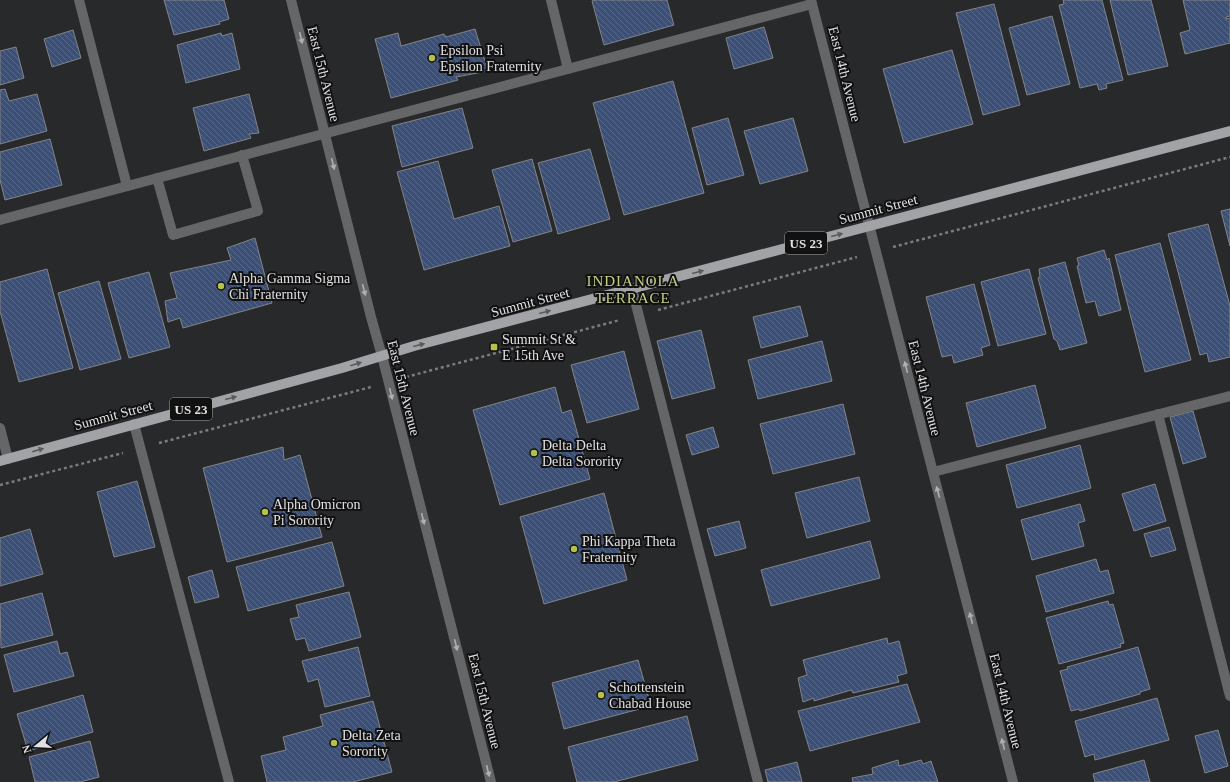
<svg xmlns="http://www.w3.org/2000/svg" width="1230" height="782" font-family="'Times New Roman',serif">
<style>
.building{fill:url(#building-back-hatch);stroke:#838487}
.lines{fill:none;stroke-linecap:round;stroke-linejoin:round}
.path{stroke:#7b7c7e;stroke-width:2.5;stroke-dasharray:3 3;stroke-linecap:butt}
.minor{stroke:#656667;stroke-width:10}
.major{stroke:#a2a3a6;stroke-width:10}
.oneway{fill:#afb0b1}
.oneway2{fill:#5a5a5c}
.poi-dot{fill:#b6c149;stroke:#111112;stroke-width:1.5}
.labels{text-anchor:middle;stroke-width:4;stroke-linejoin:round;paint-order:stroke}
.shield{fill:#111112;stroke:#a3a3a4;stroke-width:1}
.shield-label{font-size:13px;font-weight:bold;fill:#e1e1e3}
.poi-label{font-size:14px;fill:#e1e1e3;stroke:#111112;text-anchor:start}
.street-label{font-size:14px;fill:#e1e1e3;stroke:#111112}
.neighbourhood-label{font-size:15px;letter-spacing:1px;fill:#c5cf82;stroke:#111112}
</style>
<defs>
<pattern id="building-back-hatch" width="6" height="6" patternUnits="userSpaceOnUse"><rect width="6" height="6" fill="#3c4f76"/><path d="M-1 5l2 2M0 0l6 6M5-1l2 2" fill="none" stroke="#586889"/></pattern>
</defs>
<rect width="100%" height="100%" fill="#27292b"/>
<g class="building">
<path d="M 164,0 L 224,0 L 229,19 L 219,22 L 220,24 L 174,35 Z"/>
<path d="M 594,0 L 667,0 L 674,25 L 604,45 L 592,1 Z"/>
<path d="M 1063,0 L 1102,0 L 1123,80 L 1106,84 L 1107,88 L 1099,90 L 1097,84 L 1080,88 L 1059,5 L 1064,4 Z"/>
<path d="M 1110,0 L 1151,0 L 1168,66 L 1128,75 Z"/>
<path d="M 1183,0 L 1230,0 L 1230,16 L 1226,17 L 1226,19 L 1230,18 L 1230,43 L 1185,54 L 1180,33 L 1190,30 Z"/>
<path d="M 994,4 L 1020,105 L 983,115 L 956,13 Z"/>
<path d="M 1052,16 L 1070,84 L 1027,95 L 1009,28 Z"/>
<path d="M 764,27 L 773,58 L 734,69 L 726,38 Z"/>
<path d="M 475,29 L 488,71 L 456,77 L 458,80 L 391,98 L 375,39 L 398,33 L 401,46 L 444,34 L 446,37 Z"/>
<path d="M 73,30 L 81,58 L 52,67 L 44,39 Z"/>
<path d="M 221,33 L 222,36 L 232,33 L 240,69 L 186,83 L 177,45 Z"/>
<path d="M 16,47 L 24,78 L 0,85 L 0,51 Z"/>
<path d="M 952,50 L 973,124 L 904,143 L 883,69 Z"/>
<path d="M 673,81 L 704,193 L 624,215 L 593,103 Z"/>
<path d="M 5,89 L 9,101 L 37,94 L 47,131 L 0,144 L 0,90 Z"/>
<path d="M 249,94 L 259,133 L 249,134 L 251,138 L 204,151 L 193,108 Z"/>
<path d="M 462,108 L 473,148 L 402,167 L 392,126 Z"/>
<path d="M 728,118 L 744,175 L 707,185 L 692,128 Z"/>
<path d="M 793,118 L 808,171 L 760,184 L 744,131 Z"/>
<path d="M 50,139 L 62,185 L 5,200 L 0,180 L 0,152 Z"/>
<path d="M 590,149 L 610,219 L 558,234 L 538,163 Z"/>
<path d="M 532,159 L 552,231 L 513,242 L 492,170 Z"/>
<path d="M 438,161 L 454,219 L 499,206 L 510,246 L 424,270 L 397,172 Z"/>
<path d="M 1230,209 L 1230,246 L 1221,211 Z"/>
<path d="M 1208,224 L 1230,306 L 1230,357 L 1209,362 L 1207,353 L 1200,355 L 1168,234 Z"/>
<path d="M 255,238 L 272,303 L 183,328 L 180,318 L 168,322 L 165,301 L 177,298 L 170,273 L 231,260 L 227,248 Z"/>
<path d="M 1160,243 L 1191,360 L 1145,372 L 1115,255 Z"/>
<path d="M 1104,250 L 1107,260 L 1109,258 L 1121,310 L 1099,316 L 1095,301 L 1086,303 L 1077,266 L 1079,265 L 1077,258 Z"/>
<path d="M 1065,262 L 1087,343 L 1060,350 L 1057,341 L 1054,339 L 1038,278 L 1040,277 L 1039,269 Z"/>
<path d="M 47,269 L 73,368 L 19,382 L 0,311 L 0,282 Z"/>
<path d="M 1029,269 L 1046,334 L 998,346 L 981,282 Z"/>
<path d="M 149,272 L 170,347 L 129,358 L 108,283 Z"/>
<path d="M 99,281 L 121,359 L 80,370 L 58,293 Z"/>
<path d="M 974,284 L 990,345 L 981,348 L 983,355 L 954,363 L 952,355 L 942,357 L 926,297 Z"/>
<path d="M 800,306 L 808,336 L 761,348 L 753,317 Z"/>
<path d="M 701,330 L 715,388 L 672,399 L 657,341 Z"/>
<path d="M 822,341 L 832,381 L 758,399 L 748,360 Z"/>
<path d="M 624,351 L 639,409 L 587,423 L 571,365 Z"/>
<path d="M 1035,385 L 1046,428 L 977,447 L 966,403 Z"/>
<path d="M 555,387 L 562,413 L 571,410 L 590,479 L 500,505 L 473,410 Z"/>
<path d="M 843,404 L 855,454 L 773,474 L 760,424 Z"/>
<path d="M 1193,411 L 1206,457 L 1183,464 L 1170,417 Z"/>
<path d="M 713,427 L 719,447 L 692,455 L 686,435 Z"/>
<path d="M 1080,445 L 1091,488 L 1017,508 L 1006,465 Z"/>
<path d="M 283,447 L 284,460 L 300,455 L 322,537 L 227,562 L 203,468 Z"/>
<path d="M 859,477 L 870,521 L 807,538 L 795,493 Z"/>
<path d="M 137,481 L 155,547 L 114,557 L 97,492 Z"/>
<path d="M 1155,484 L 1166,521 L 1134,531 L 1122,494 Z"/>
<path d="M 604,493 L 627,580 L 544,604 L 520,517 Z"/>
<path d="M 1080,504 L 1085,521 L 1078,523 L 1084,546 L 1032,560 L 1021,520 Z"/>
<path d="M 739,521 L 746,548 L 715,556 L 707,529 Z"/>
<path d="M 1169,527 L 1176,550 L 1151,557 L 1144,534 Z"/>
<path d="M 30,529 L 43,574 L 0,586 L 0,538 Z"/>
<path d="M 870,541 L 880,578 L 771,606 L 761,570 Z"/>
<path d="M 332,542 L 344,586 L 248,611 L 236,567 Z"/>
<path d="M 1096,559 L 1100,572 L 1108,570 L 1114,593 L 1046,612 L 1036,576 Z"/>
<path d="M 212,570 L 219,597 L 195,603 L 188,577 Z"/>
<path d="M 349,592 L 361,637 L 309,651 L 305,638 L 296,640 L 290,619 L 299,617 L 296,605 Z"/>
<path d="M 42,593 L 53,635 L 1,648 L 0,604 Z"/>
<path d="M 1108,601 L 1109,605 L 1113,604 L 1124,643 L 1120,644 L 1121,647 L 1059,664 L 1046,618 Z"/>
<path d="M 887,638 L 888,644 L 899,641 L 907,673 L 897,676 L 899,682 L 853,693 L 851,690 L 814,701 L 814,698 L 803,702 L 798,678 L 807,675 L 803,660 Z"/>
<path d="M 57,641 L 60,654 L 67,652 L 74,676 L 14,692 L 4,655 Z"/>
<path d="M 358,647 L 370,696 L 325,707 L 318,679 L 308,682 L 302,661 Z"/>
<path d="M 1138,647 L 1150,689 L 1140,692 L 1140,694 L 1080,711 L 1079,709 L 1071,711 L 1060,671 L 1068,669 L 1067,667 Z"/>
<path d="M 638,660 L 651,706 L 564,729 L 552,683 Z"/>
<path d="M 907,684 L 920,722 L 810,751 L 798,711 Z"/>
<path d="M 83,695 L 93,732 L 28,751 L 17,714 Z"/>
<path d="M 1157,698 L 1169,740 L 1095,760 L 1094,754 L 1085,757 L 1075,721 Z"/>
<path d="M 373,701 L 392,772 L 353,782 L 267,782 L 261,756 L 286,750 L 283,737 L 323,726 L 320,715 Z"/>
<path d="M 687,716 L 698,760 L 614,782 L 577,782 L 568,747 Z"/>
<path d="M 1218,730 L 1228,766 L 1205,773 L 1195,736 Z"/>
<path d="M 90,741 L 99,777 L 80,782 L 35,782 L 29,757 Z"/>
<path d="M 898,760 L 899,766 L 921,760 L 923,764 L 931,761 L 938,782 L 853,782 L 852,778 L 873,774 L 872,768 Z"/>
<path d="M 1144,760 L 1150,782 L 1095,782 L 1093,774 Z"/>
<path d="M 797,762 L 802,782 L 768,782 L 765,770 Z"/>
</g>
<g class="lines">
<g class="path">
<path d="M 893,247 L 1230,157"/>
<path d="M 658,310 L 857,257"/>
<path d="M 406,377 L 620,320"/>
<path d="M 159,443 L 371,387"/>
<path d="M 0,485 L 123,453"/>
</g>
<g class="minor">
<path d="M 79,0 L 127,186"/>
<path d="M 291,0 L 371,317 L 382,356 L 491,782"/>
<path d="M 551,0 L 568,69"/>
<path d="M 811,0 L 1013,782"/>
<path d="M 157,178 L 173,235 L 258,211 L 242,155"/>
<path d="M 0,220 L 812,4"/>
<path d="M 632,289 L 758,782"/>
<path d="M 1158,414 L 1230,696"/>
<path d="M 134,424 L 229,782"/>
<path d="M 0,428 L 8,459"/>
<path d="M 933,472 L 1230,396"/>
</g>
<path class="major" d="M 0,461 L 342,368 L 414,346 L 1230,131"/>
</g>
<defs><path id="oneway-solid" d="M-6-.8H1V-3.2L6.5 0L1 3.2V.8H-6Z"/></defs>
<g class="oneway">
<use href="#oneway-solid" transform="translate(301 38) rotate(76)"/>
<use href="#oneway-solid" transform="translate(333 164) rotate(76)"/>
<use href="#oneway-solid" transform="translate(364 290) rotate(76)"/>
<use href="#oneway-solid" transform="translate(906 367) rotate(-104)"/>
<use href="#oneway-solid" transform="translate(391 394) rotate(77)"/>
<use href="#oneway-solid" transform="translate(938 492) rotate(-105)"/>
<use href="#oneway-solid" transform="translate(423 519) rotate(76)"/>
<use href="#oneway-solid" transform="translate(971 618) rotate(-104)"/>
<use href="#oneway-solid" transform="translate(456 645) rotate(76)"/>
<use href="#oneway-solid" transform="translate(1003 744) rotate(-104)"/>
<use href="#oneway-solid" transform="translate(488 771) rotate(76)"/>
</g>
<g class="oneway2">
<use href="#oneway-solid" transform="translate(837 235) rotate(-15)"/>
<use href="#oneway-solid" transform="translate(698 272) rotate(-15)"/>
<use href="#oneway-solid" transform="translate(545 312) rotate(-15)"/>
<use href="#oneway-solid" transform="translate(419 345) rotate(-14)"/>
<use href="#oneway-solid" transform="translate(356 364) rotate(-18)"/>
<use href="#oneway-solid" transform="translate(231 398) rotate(-15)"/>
<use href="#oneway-solid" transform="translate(38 450) rotate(-16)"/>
</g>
<g class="poi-dot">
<circle cx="432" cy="58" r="4"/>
<circle cx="221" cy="286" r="4"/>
<rect x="490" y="343" width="8" height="8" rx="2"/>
<circle cx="534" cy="453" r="4"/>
<circle cx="265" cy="512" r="4"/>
<circle cx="574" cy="549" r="4"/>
<circle cx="601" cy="695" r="4"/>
<circle cx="334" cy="743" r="4"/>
</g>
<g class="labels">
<g class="shield">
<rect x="785" y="232" width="42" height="22" rx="3"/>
<rect x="170" y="398" width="42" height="22" rx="3"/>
</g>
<g class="shield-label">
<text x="806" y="248">US 23</text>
<text x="191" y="414">US 23</text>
</g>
<g class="poi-label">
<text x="440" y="55">Epsilon Psi<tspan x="440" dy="16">Epsilon Fraternity</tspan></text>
<text x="229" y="283">Alpha Gamma Sigma<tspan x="229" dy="16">Chi Fraternity</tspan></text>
<text x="502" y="344">Summit St &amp;<tspan x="502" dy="16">E 15th Ave</tspan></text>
<text x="542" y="450">Delta Delta<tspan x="542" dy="16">Delta Sorority</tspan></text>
<text x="273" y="509">Alpha Omicron<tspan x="273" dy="16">Pi Sorority</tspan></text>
<text x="582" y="546">Phi Kappa Theta<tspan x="582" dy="16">Fraternity</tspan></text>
<text x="609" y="692">Schottenstein<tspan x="609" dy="16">Chabad House</tspan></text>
<text x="342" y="740">Delta Zeta<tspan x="342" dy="16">Sorority</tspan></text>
</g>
<g class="street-label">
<text transform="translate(324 74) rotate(76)" y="5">East 15th Avenue</text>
<text transform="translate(845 74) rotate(76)" y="5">East 14th Avenue</text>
<text transform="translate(878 209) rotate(-15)" y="5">Summit Street</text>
<text transform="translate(530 302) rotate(-15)" y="5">Summit Street</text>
<text transform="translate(404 388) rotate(76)" y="5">East 15th Avenue</text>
<text transform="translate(925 388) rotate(76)" y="5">East 14th Avenue</text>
<text transform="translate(113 415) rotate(-15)" y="5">Summit Street</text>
<text transform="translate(485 701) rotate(76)" y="5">East 15th Avenue</text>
<text transform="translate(1006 701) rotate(76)" y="5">East 14th Avenue</text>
</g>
<g class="neighbourhood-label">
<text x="633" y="286">INDIANOLA<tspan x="633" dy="17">TERRACE</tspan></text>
</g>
</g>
<g transform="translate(36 746) rotate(252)" stroke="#111112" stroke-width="3" paint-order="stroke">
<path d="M0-3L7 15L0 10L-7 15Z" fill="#e1e1e3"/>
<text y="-6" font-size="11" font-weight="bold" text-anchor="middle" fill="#e1e1e3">N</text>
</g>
</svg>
